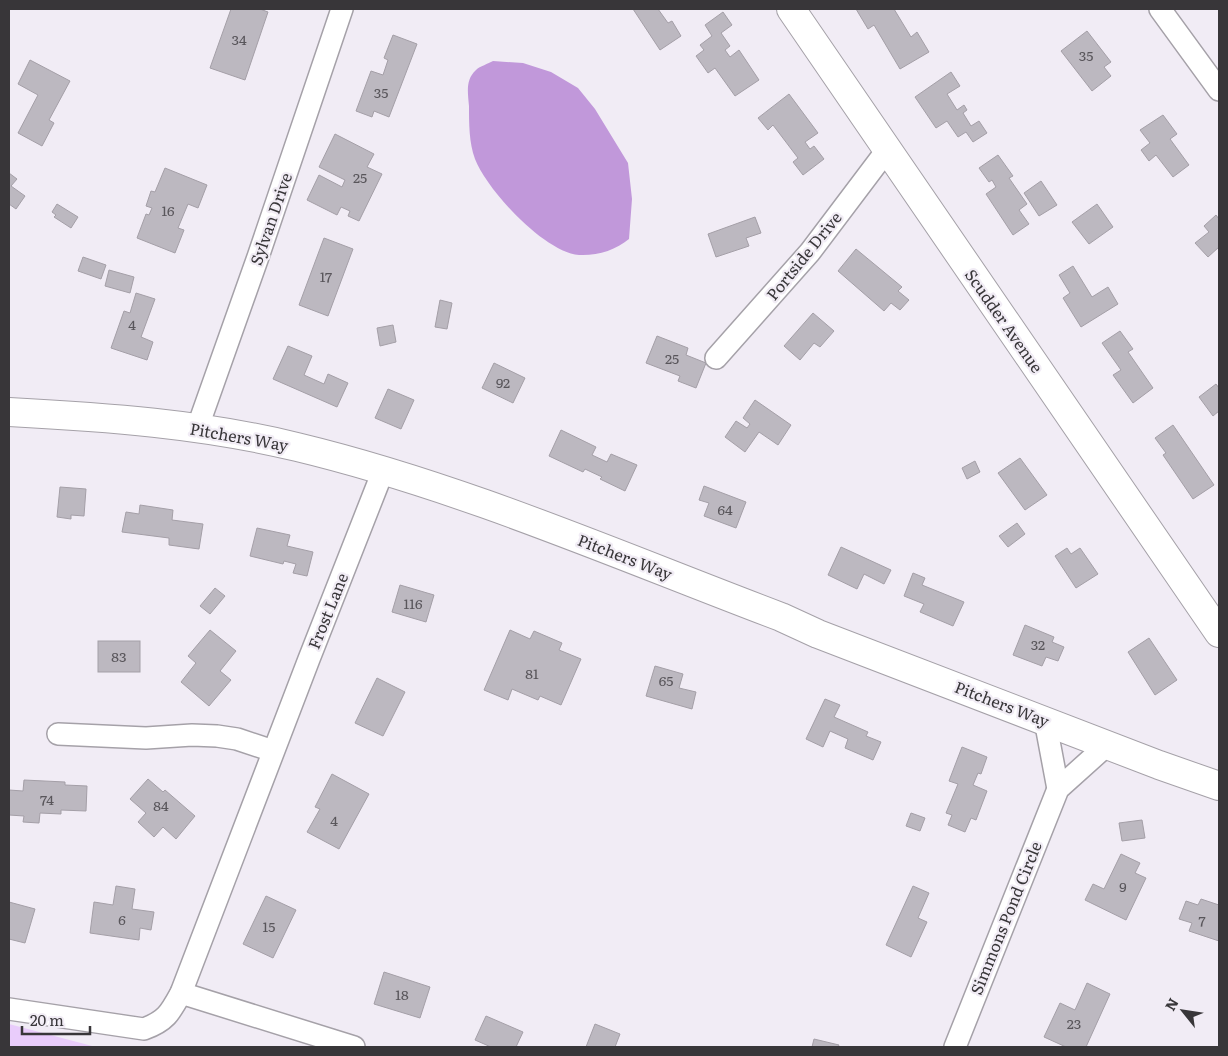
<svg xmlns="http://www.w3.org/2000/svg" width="1228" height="1056" font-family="Literata,serif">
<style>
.green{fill:#e9ccfb}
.water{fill:#c198da}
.building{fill:#bcb8c0;stroke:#a49fa7}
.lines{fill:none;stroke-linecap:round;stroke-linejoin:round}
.street-casing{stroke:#a5a1a8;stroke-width:24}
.secondary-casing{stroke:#a5a1a8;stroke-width:30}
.street{stroke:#fff;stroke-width:21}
.secondary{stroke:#fff;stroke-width:28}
.labels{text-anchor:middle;stroke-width:4.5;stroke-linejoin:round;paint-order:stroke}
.number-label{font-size:14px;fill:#59565b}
.street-label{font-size:16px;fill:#383639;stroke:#f1ecf5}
</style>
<rect width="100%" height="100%" fill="#f1ecf5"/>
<path class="green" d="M 9,1024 L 96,1047 L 9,1047 Z"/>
<path class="water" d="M 493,61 L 523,63 L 551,72 L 578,88 L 595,109 L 628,163 L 632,199 L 629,239 C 616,250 597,256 579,255 C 544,252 487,190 475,159 C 469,143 469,123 469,106 C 468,93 465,80 476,70 C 480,66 488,64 493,61 Z"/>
<g class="building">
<path d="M 231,9 L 260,9 L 268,12 L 245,80 L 210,68 Z"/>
<path d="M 633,9 L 658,9 L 668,23 L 672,21 L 681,36 L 660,50 Z"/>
<path d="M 856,9 L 894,9 L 911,37 L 917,32 L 929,52 L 900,69 L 874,25 L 868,29 Z"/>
<path d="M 723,12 L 732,25 L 721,33 L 730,46 L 725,50 L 730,57 L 739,50 L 759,80 L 735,96 L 715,68 L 708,73 L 696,56 L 704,50 L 700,45 L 712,36 L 705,25 Z"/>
<path d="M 1087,31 L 1111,62 L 1104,67 L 1111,76 L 1092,91 L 1061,51 Z"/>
<path d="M 393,35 L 417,44 L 389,117 L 374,111 L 372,117 L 356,111 L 371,71 L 383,75 L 388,60 L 384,58 Z"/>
<path d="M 30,60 L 70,81 L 49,120 L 54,123 L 42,146 L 18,133 L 38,95 L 18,84 Z"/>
<path d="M 951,72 L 960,86 L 947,94 L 957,110 L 964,105 L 967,110 L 963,113 L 971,126 L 979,121 L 987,133 L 973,142 L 966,132 L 958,137 L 947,121 L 936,128 L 915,97 Z"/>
<path d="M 789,94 L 818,133 L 805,142 L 810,149 L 814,146 L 824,159 L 803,175 L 793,162 L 798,158 L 773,125 L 768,130 L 758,118 Z"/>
<path d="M 1163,115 L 1177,134 L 1170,139 L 1189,165 L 1173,177 L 1156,155 L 1149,161 L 1141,150 L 1150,143 L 1140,130 Z"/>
<path d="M 335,134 L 374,154 L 367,167 L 382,174 L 359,221 L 348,216 L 350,211 L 341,207 L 337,215 L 307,200 L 319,175 L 342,187 L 345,180 L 319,167 Z"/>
<path d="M 998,155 L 1013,176 L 1009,178 L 1027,204 L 1019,210 L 1029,224 L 1013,235 L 986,194 L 996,187 L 992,180 L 989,182 L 979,168 Z"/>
<path d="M 165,168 L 207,185 L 198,208 L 188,204 L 178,228 L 184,230 L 175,253 L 137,238 L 146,214 L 149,215 L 152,208 L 146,206 L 151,191 L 155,192 Z"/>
<path d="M 9,173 L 17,179 L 11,186 L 25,196 L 16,209 L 9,204 Z"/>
<path d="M 1041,181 L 1057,205 L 1039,216 L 1024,193 Z"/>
<path d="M 57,204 L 78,217 L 71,228 L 54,217 L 56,215 L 52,212 Z"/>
<path d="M 1097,204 L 1113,227 L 1089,244 L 1072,222 Z"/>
<path d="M 1216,215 L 1219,219 L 1219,247 L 1208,257 L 1195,243 L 1209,232 L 1204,226 Z"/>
<path d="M 755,217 L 761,233 L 746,238 L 749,246 L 716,257 L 708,234 Z"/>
<path d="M 324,238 L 353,249 L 328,316 L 299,305 Z"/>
<path d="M 856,249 L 902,287 L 898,291 L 909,300 L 900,310 L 891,303 L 884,311 L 838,271 Z"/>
<path d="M 83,257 L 106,265 L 101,279 L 78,271 Z"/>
<path d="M 1073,266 L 1092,297 L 1108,287 L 1118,304 L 1081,327 L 1063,298 L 1070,293 L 1059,275 Z"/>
<path d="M 109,270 L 134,277 L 130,293 L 105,286 Z"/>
<path d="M 136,293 L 155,299 L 141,337 L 153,342 L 147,360 L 111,348 L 124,311 L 130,313 Z"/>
<path d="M 440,300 L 452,303 L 447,329 L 435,327 Z"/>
<path d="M 813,313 L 834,331 L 820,347 L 814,343 L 800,360 L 784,346 Z"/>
<path d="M 393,325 L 396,342 L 380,346 L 377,328 Z"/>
<path d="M 1120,331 L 1133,349 L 1128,352 L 1153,388 L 1133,403 L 1113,375 L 1121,370 L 1102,343 Z"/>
<path d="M 657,336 L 688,348 L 686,355 L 706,363 L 696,388 L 678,381 L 680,376 L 646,363 Z"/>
<path d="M 288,346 L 312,356 L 304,375 L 324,384 L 328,374 L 348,383 L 337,407 L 273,379 Z"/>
<path d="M 494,363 L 525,378 L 513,403 L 482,388 Z"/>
<path d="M 1216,384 L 1219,388 L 1219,411 L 1213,416 L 1199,397 Z"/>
<path d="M 388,389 L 414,400 L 401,429 L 375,418 Z"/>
<path d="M 755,400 L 791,425 L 778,445 L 759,432 L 745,452 L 725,437 L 736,421 L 747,428 L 750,424 L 743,418 Z"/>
<path d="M 1173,425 L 1214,485 L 1193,499 L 1163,455 L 1166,453 L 1155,438 Z"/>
<path d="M 561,430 L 596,447 L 592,455 L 607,462 L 611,454 L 637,465 L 625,491 L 600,479 L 602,477 L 585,469 L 583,472 L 549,456 Z"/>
<path d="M 1020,458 L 1047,495 L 1025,510 L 998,473 Z"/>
<path d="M 975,461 L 980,472 L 967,479 L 962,468 Z"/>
<path d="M 704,486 L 746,502 L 736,528 L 704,516 L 709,503 L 699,500 Z"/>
<path d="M 60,487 L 86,489 L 84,516 L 71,515 L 71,519 L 57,517 Z"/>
<path d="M 140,505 L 173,510 L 172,520 L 203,524 L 199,549 L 169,545 L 169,538 L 122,532 L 126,512 L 139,514 Z"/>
<path d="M 1017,523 L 1025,534 L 1008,547 L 999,536 Z"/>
<path d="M 257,528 L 290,535 L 287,546 L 313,552 L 307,576 L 293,573 L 296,564 L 284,561 L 283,564 L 250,556 Z"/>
<path d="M 841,547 L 891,570 L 884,584 L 864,574 L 857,589 L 828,575 Z"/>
<path d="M 1067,548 L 1071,554 L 1080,548 L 1098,574 L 1076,588 L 1055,556 Z"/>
<path d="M 913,573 L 925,578 L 922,585 L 964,602 L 953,626 L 920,612 L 924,604 L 904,596 Z"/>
<path d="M 400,585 L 434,595 L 426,622 L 392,612 Z"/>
<path d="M 215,588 L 225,596 L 210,614 L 200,606 Z"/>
<path d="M 1025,625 L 1054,637 L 1052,642 L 1064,647 L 1058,661 L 1046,657 L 1042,666 L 1013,655 Z"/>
<path d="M 210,630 L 236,651 L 220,671 L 231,680 L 209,706 L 181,682 L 196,663 L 188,656 Z"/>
<path d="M 510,630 L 530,639 L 534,631 L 562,643 L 559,650 L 581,659 L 561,705 L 540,696 L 538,700 L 512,689 L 508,700 L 484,690 Z"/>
<path d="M 1149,638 L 1177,680 L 1155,695 L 1128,652 Z"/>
<rect x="98" y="641" width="42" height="31"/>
<path d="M 655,666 L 683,674 L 679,688 L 696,692 L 692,709 L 646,696 Z"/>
<path d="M 377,678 L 405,692 L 383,736 L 355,723 Z"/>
<path d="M 825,699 L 840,705 L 834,717 L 868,732 L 866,736 L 881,742 L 873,760 L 845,748 L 848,739 L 830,731 L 823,747 L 806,739 Z"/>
<path d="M 962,747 L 987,757 L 981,774 L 978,773 L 973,785 L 987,791 L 976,820 L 971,818 L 965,832 L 948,825 L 952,815 L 946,813 L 958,784 L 949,781 Z"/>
<path d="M 332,774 L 369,794 L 339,849 L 307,832 L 320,809 L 315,807 Z"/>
<path d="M 148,779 L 163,792 L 165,790 L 195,816 L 176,839 L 163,827 L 154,837 L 138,822 L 146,813 L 130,799 Z"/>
<path d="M 24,780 L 65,782 L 65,785 L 87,786 L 86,811 L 61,810 L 61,814 L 40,813 L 39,823 L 23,822 L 24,816 L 9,815 L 9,790 L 23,791 Z"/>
<path d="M 911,813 L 925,818 L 920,831 L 906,826 Z"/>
<path d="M 1142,820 L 1145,838 L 1122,841 L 1119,823 Z"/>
<path d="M 1121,854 L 1140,863 L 1135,873 L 1146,878 L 1126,920 L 1085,900 L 1093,884 L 1104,889 Z"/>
<path d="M 116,886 L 135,889 L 132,909 L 154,912 L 151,930 L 140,928 L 139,940 L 90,933 L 94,902 L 113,905 Z"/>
<path d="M 913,886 L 929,893 L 918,918 L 927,922 L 911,957 L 886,945 Z"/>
<path d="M 266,896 L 296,910 L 273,958 L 243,944 Z"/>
<path d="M 1201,899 L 1219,905 L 1219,941 L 1189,931 L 1192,923 L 1179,919 L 1186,901 L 1198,905 Z"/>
<path d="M 9,902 L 35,909 L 25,943 L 9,939 Z"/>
<path d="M 384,972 L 430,987 L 420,1018 L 374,1004 Z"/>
<path d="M 1087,983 L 1110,994 L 1086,1047 L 1066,1047 L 1044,1037 L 1060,1003 L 1075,1010 Z"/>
<path d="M 486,1016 L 523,1032 L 516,1047 L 491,1047 L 475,1040 Z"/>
<path d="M 595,1024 L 620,1034 L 615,1047 L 586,1047 Z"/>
<path d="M 814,1039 L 839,1045 L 838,1047 L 812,1047 Z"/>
</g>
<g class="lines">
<defs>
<g id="street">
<path d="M 1160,9 L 1219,90"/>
<path d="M 716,358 L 810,252 L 887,150"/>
<path d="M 197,429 L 258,257 L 342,9"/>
<path d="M 1045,720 L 1058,789"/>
<path d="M 58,734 L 146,738 L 192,735 L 217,736 L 237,739 L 273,751"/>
<path d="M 181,993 L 354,1047"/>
<path d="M 9,1009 L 144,1029 C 166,1021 170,1013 181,993 L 309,659 L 383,471"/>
<path d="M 955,1047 L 1058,789 L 1107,745"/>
</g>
<g id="secondary">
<path d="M 791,9 L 1219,633"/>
<path d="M 9,412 C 105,417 203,424 297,447 C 463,487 622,557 781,617 L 818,634 L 1159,765 L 1219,786"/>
</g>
</defs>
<use href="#street" class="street-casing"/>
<use href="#secondary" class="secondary-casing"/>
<use href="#street" class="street"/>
<use href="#secondary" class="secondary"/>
</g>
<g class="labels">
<g class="number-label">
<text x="239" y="45">34</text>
<text x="1086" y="61">35</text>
<text x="381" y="98">35</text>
<text x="360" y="183">25</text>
<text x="168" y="216">16</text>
<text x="326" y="282">17</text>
<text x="132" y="330">4</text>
<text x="672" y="364">25</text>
<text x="503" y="388">92</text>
<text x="725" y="515">64</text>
<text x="413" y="609">116</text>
<text x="1038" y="650">32</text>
<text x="119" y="662">83</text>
<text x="532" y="679">81</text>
<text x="666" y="686">65</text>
<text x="47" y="805">74</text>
<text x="161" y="811">84</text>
<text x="334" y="826">4</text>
<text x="1123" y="892">9</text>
<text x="122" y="925">6</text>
<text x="1202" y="926">7</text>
<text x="269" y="932">15</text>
<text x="402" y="1000">18</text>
<text x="1074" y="1029">23</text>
</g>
<g class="street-label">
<text transform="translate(271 219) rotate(-71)" y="6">Sylvan Drive</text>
<text transform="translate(804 256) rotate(-51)" y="6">Portside Drive</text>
<text transform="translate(1004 321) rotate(55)" y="6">Scudder Avenue</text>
<text transform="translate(239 437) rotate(10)" y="6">Pitchers Way</text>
<text transform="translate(625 557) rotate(21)" y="6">Pitchers Way</text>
<text transform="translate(328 611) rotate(-68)" y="6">Frost Lane</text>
<text transform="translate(1002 704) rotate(21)" y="6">Pitchers Way</text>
<text transform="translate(1006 918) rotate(-68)" y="6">Simmons Pond Circle</text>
</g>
</g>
<rect width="1228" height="1056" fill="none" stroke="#383639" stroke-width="20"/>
<g transform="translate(1183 1011) rotate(300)" stroke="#f1ecf5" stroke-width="4" paint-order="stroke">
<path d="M0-4L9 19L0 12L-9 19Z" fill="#383639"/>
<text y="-8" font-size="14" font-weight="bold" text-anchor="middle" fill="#383639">N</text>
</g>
<path d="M22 1026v8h68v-8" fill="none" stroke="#383639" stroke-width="2.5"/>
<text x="30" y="1026" font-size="15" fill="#383639" stroke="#f1ecf5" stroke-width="4" paint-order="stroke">20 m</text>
</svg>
